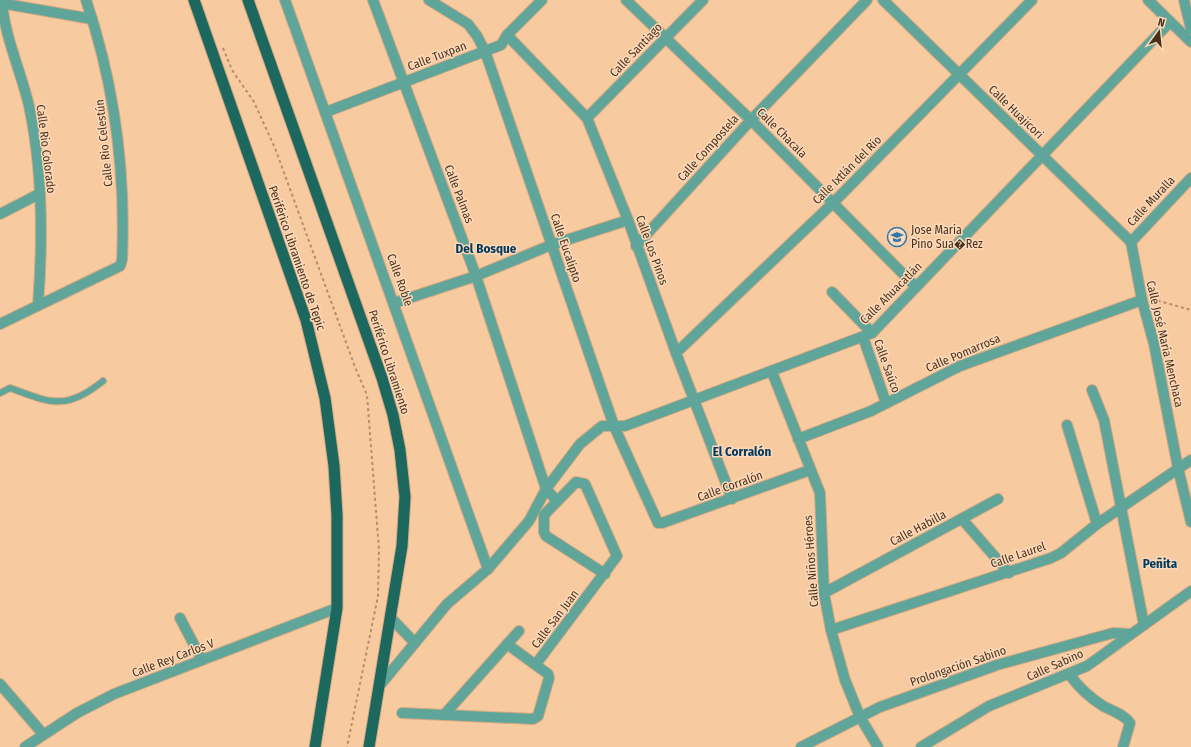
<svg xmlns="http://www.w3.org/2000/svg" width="1191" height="747" font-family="'Fira Sans Condensed',sans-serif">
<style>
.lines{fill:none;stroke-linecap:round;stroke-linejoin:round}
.service-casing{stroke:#d2a983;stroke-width:8}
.minor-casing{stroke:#d2a983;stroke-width:12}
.trunk-casing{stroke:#d2a983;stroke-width:13}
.path{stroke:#b48f6c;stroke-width:2;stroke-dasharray:3 3;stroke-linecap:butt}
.service{stroke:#60a59a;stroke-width:6}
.minor{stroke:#60a59a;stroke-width:10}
.trunk{stroke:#1c675e;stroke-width:11}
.labels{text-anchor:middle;stroke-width:3;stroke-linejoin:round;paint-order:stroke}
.street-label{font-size:12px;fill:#49321c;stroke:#fdd9ba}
.poi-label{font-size:12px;fill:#49321c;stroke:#fdd9ba;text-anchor:start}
.neighbourhood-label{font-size:13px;font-weight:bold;fill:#023a5d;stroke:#fdd9ba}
</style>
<rect width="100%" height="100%" fill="#f8caa0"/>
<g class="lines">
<defs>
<path id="service" d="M 0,393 L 10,388 C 51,403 66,411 103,381"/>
<g id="minor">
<path d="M 2,0 C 4,36 21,71 29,106 C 43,171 43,239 38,305"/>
<path d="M 285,0 L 488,569"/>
<path d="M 373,0 L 476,276 L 546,489 L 557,501"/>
<path d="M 429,0 L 468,24 L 477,36 L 485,51 L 614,426 L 658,523 L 662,523 L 810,470"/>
<path d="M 626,0 L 751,120 L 916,287"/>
<path d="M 883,0 L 1131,242"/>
<path d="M 1148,0 L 1191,42"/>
<path d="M 1184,0 L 1191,29"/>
<path d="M 0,3 L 92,19"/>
<path d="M 507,35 L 587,118 L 628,220 L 676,353 L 732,499"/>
<path d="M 326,112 L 501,45 L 507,35 L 542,0"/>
<path d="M 587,118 L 703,0"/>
<path d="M 0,214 L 39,194"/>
<path d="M 1131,242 L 1142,300 L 1154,344 L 1178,468 L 1191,522"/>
<path d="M 1131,242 L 1191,178"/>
<path d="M 636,246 L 751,120 L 867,0"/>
<path d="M 832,292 L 872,333"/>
<path d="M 394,303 L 476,276 L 551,245 L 628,220"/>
<path d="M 0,324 L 120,266 L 122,260 C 126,170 115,86 86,0"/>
<path d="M 863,337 L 886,403"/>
<path d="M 676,353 L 834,202 L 1032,0"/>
<path d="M 772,372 L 820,493 L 824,593 L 831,630 L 845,680 L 860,717 L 878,747"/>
<path d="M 1092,390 L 1104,420 L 1144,625"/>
<path d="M 1067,425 L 1097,524"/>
<path d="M 798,439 L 871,411 L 960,366 L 1142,300"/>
<path d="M 962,519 L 1009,573"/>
<path d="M 824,593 L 998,499"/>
<path d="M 180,618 L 202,660"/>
<path d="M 391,618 L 415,643"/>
<path d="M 831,630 L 1051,558 L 1061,553 L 1097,524 L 1191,460"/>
<path d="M 536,664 L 617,556 L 585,484 L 576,482 L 544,515 L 544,532 L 546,536 L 605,574"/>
<path d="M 1069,674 C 1079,688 1089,697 1103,706 C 1112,711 1124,714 1130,723 L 1123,747"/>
<path d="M 0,684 L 43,734"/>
<path d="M 381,684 L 447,604 L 488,569 L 529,521 L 546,489 L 580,444 L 602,426 L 625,426 L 872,333 L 1170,22"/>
<path d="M 402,713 L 533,719 L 538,716 L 549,678 L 548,674 L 507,644"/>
<path d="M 444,715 L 519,631"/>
<path d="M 25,747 L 77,713 L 114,694 L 337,608"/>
<path d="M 801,747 L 880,707 L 997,665 L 1113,633 L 1131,634"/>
<path d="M 921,747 L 989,706 L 1087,666 L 1191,591"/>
</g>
<g id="trunk">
<path d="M 194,0 L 306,320 L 325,398 L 334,466 L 337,515 L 337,608 L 315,747"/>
<path d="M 248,0 L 382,378 L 393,415 L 400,450 L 405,497 L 402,546 L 369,747"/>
</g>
</defs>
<use href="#service" class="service-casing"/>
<use href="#minor" class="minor-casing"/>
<use href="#trunk" class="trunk-casing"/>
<g class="path">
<path d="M 223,48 L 232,70 L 254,102 L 275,148 L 355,367 L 367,395 L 379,550 L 378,596 L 347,747"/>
<path d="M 1152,299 L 1191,310"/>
</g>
<use href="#service" class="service"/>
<use href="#minor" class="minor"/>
<use href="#trunk" class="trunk"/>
</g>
<defs>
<symbol id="school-ring" viewBox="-11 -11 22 22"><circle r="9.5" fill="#fdd9ba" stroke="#2f78ac" stroke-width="1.5"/><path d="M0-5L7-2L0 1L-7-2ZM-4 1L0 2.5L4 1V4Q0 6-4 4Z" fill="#2f78ac"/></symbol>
</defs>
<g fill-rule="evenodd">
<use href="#school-ring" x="886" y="226" width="22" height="22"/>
</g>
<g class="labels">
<g class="street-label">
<text transform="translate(636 50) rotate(-46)" y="4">Calle Santiago</text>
<text transform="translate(437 56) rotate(-21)" y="4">Calle Tuxpan</text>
<text transform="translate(1016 112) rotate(44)" y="4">Calle Huajicori</text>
<text transform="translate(782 133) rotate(45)" y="4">Calle Chacala</text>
<text transform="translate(104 143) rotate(-96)" y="4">Calle Rio Celestún</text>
<text transform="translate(708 148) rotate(-48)" y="4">Calle Compostela</text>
<text transform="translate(46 149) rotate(83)" y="4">Calle Rio Colorado</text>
<text transform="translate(847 170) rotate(-45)" y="4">Calle Ixtlán del Río</text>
<text transform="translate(459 194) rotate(69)" y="4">Calle Palmas</text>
<text transform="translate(1151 201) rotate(-47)" y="4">Calle Muralla</text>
<text transform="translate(566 248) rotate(71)" y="4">Calle Eucalipto</text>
<text transform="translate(652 250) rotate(70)" y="4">Calle Los Pinos</text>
<text transform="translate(297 258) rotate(71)" y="4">Periférico Libramiento de Tepic</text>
<text transform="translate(400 280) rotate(70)" y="4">Calle Roble</text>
<text transform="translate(891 293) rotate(-45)" y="4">Calle Ahuacatlán</text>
<text transform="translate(1165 344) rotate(77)" y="4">Calle José María Menchaca</text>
<text transform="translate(963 353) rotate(-23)" y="4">Calle Pomarrosa</text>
<text transform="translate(389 362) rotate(72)" y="4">Periférico Libramiento</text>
<text transform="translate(887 366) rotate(70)" y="4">Calle Saúco</text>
<text transform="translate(730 486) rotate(-20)" y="4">Calle Corralón</text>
<text transform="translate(918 528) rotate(-28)" y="4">Calle Habilla</text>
<text transform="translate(1018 555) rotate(-19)" y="4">Calle Laurel</text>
<text transform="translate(811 561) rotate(-94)" y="4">Calle Niños Héroes</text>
<text transform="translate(555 619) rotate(-53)" y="4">Calle San Juan</text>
<text transform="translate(173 658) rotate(-21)" y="4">Calle Rey Carlos V</text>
<text transform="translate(1055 665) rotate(-24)" y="4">Calle Sabino</text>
<text transform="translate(958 666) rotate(-19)" y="4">Prolongación Sabino</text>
</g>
<g class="poi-label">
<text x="911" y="234">Jose Maria<tspan x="911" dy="14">Pino Sua�Rez</tspan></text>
</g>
<g class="neighbourhood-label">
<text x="486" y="253">Del Bosque</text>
<text x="742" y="456">El Corralón</text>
<text x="1160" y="568">Peñita</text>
</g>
</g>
<g transform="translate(1159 32) rotate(15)" stroke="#fdd9ba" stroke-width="3" paint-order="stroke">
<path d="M0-3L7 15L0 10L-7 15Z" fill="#49321c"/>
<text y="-6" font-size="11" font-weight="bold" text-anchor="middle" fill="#49321c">N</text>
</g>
</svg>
